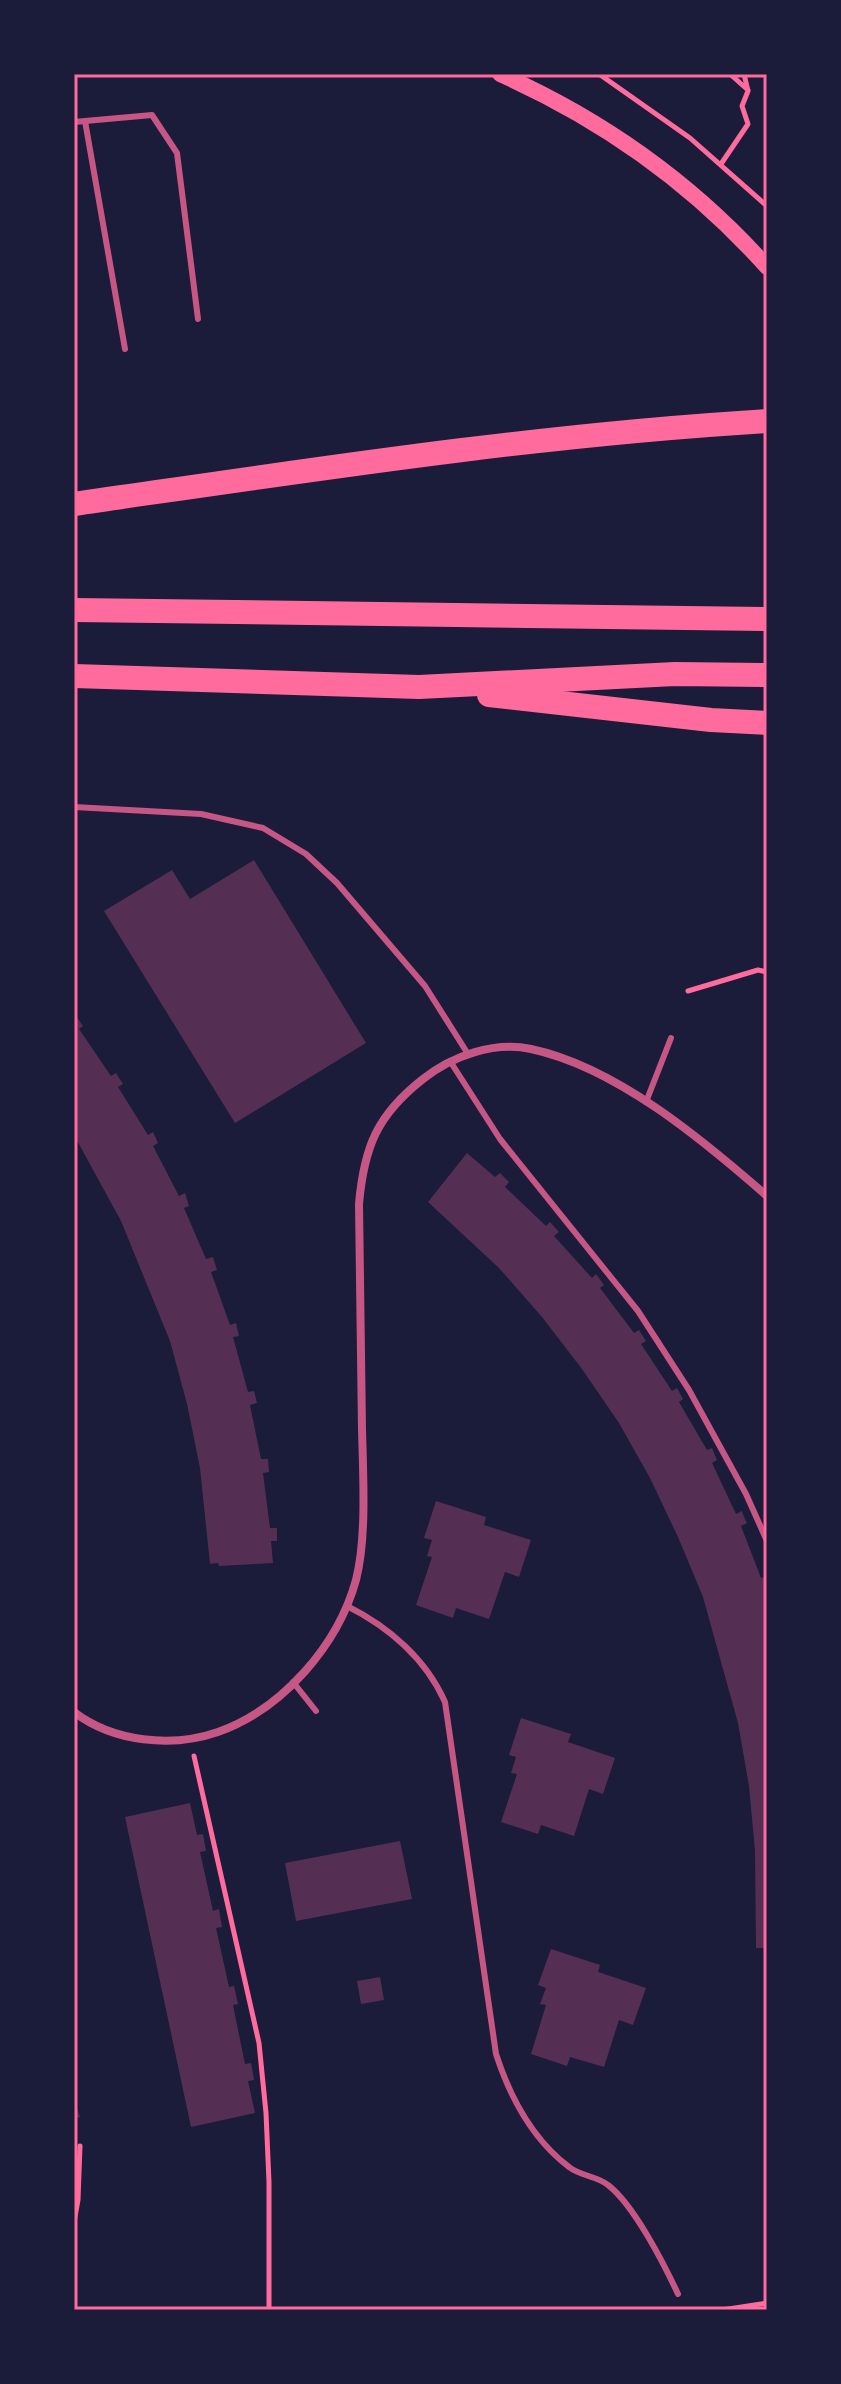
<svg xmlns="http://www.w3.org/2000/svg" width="841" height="2384" font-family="Barlow,sans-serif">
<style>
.building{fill:#542f53}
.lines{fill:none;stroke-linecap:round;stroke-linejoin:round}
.path{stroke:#ff6b9d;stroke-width:5}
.service{stroke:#c65784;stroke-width:6}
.minor{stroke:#c65784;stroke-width:8}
.secondary{stroke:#ff6b9d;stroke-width:16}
.motorway{stroke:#ff6b9d;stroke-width:24}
.neatline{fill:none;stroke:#ff6b9d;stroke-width:3}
</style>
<rect width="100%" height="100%" fill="#1b1b3a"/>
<g class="building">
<path d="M 254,860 L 366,1043 L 235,1123 L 104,911 L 172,870 L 190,899 Z"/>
<path d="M 74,1013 L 83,1026 L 79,1029 L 111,1076 L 116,1073 L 119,1078 L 123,1084 L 118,1087 L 148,1135 L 153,1132 L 158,1143 L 153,1146 L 179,1196 L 185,1193 L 189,1206 L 184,1208 L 206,1259 L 213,1257 L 217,1270 L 211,1272 L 230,1325 L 236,1323 L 239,1336 L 233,1337 L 248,1392 L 254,1391 L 257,1403 L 250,1405 L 261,1459 L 268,1459 L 269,1472 L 263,1473 L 270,1528 L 277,1528 L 277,1541 L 271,1541 L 273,1563 L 219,1566 L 218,1563 L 210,1564 L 200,1468 L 187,1404 L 170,1341 L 121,1221 L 74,1135 Z"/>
<path d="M 467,1153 L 495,1177 L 500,1173 L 509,1182 L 505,1187 L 546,1226 L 550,1222 L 559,1232 L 554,1236 L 592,1278 L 596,1274 L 604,1285 L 600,1288 L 634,1333 L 639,1330 L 646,1341 L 641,1344 L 672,1391 L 677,1388 L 683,1399 L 679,1402 L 707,1450 L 712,1448 L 717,1460 L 712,1463 L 736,1514 L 742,1511 L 744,1517 L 747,1523 L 741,1526 L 761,1578 L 767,1576 L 767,1948 L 756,1948 L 755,1851 L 749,1786 L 738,1723 L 703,1597 L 678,1537 L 650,1478 L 619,1423 L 582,1369 L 542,1317 L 499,1268 L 428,1202 Z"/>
<path d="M 436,1501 L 486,1517 L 484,1525 L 531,1540 L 519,1577 L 505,1572 L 489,1619 L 456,1608 L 453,1618 L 416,1605 L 432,1557 L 427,1556 L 432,1540 L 424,1538 Z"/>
<path d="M 521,1718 L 571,1734 L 568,1742 L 615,1758 L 603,1794 L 589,1789 L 574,1836 L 541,1825 L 538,1834 L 501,1822 L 517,1774 L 511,1773 L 516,1757 L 509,1755 Z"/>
<path d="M 190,1803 L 197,1835 L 203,1834 L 206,1851 L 200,1852 L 213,1911 L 219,1909 L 222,1927 L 216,1928 L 229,1987 L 234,1986 L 238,2004 L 233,2005 L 245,2064 L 251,2063 L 254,2080 L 248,2081 L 255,2113 L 191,2127 L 125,1817 Z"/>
<path d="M 400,1841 L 412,1899 L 296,1921 L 285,1863 Z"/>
<path d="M 551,1949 L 600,1965 L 598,1972 L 646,1988 L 633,2025 L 619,2020 L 604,2067 L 570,2057 L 567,2066 L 531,2054 L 546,2005 L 540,2004 L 546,1988 L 538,1985 Z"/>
<path d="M 380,1977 L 384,2000 L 361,2004 L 357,1981 Z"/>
<path d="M 74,2100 L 80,2117 L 74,2119 Z"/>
</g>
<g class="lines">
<g class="path">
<path d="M 599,74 L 690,138 L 767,206"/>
<path d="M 730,74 L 748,90"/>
<path d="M 721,164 L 748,124 L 742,106 L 748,91 L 744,74"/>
<path d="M 688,991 L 758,970 L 767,972"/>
<path d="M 194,1756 L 259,2043 L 266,2113 L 269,2182 L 269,2310"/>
<path d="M 74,2222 L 78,2200 L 80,2146"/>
<path d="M 722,2310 L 767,2303"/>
</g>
<g class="service">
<path d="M 85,121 L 125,349"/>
<path d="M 74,122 L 152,115 L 177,153 L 198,319"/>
<path d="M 74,807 L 201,814 L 263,828 L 306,854 L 337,883 L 425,986 L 468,1054"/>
<path d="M 450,1061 L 500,1139 L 638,1311 L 689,1390 L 746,1494 L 767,1541"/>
<path d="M 646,1102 L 671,1038"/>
<path d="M 347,1606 C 389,1627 426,1659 445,1702 L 496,2054 C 510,2097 532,2139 569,2167 C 580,2176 597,2176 608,2185 C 634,2205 664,2264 678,2294"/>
<path d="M 293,1682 L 316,1711"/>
</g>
<path class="minor" d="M 74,1712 C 113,1742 172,1748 218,1732 C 283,1709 338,1645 356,1580 C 367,1537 363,1474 362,1429 C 361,1354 360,1279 359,1204 C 364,1147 377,1115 423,1079 C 452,1056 494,1041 531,1049 C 616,1067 703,1140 767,1196"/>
<path class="secondary" d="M 500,74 C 601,119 693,184 767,267"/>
<g class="motorway">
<path d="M 74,504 C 304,471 534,435 767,421"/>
<path d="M 74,610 L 767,619"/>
<path d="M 74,676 L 419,687 L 675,674 L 767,675"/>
<path d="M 489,695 L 711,720 L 767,723"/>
</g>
</g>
<rect width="841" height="2384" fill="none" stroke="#1b1b3a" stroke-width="152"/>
<rect x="76" y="76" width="689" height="2232" class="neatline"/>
</svg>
